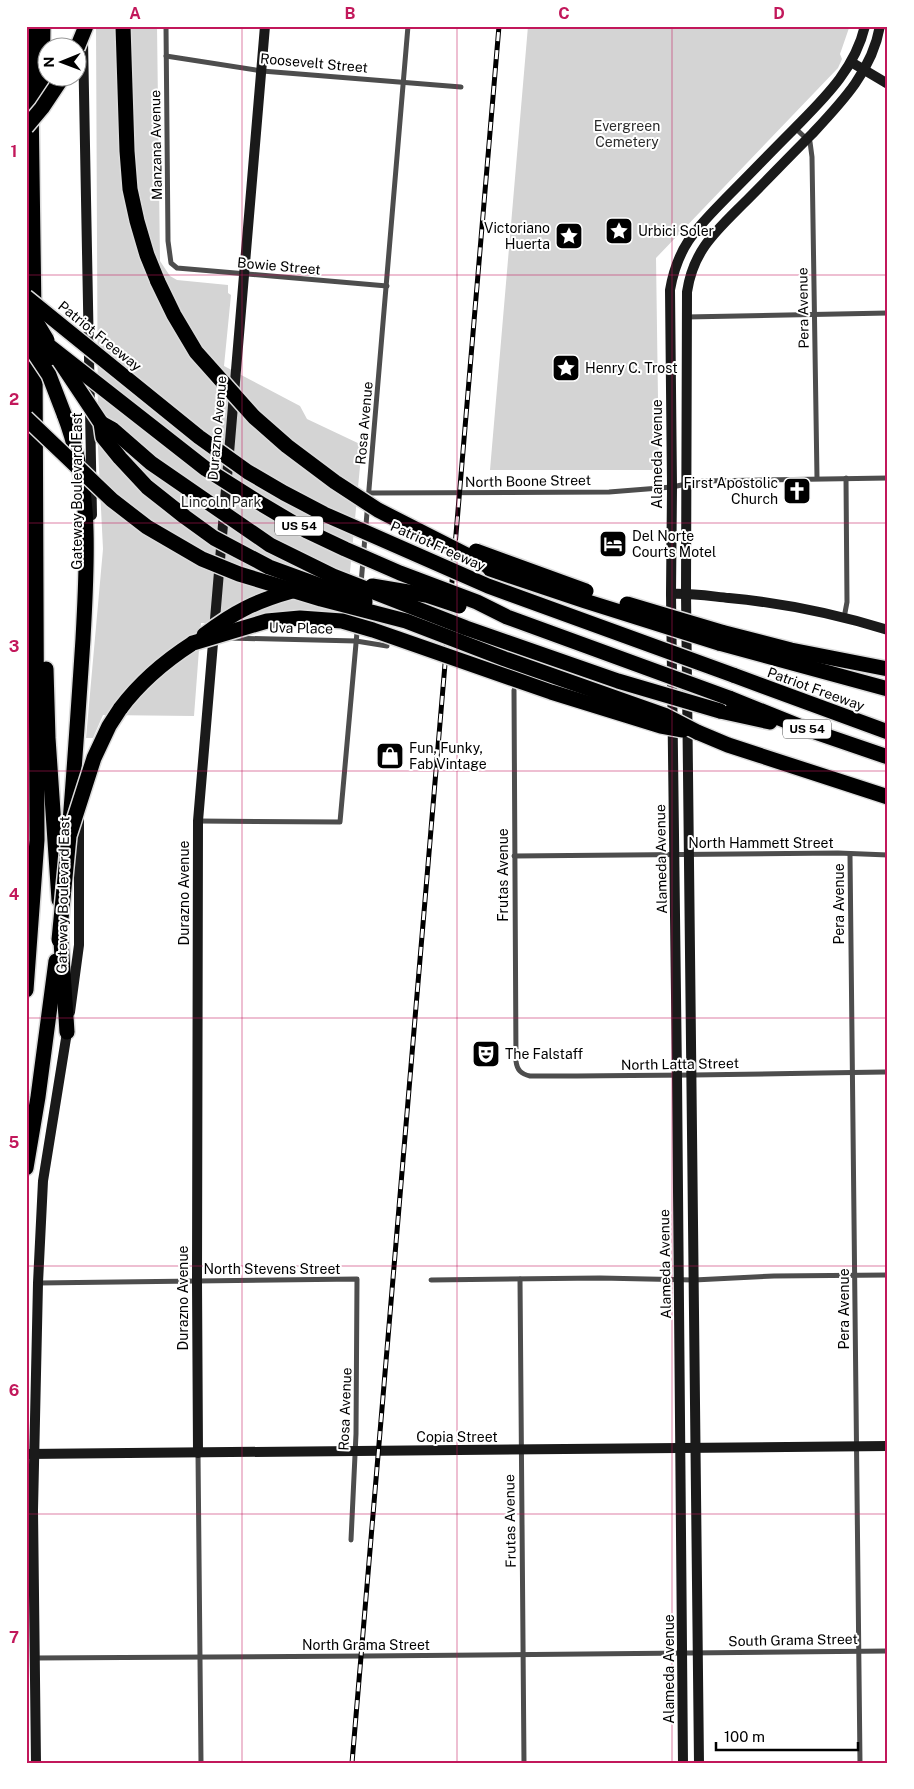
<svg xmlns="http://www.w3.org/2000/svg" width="914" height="1789" font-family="'Public Sans',sans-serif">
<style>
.green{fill:#d4d4d4}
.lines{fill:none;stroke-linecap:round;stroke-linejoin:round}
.highway-casing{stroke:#dbdbdb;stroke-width:18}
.street{stroke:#4d4d4d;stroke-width:5}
.secondary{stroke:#1a1a1a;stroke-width:10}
.highway{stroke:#000;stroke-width:15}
.rail-casing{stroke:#000;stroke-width:5}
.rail{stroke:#fff;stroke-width:3;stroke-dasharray:9;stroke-linecap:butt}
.highway-bridge-casing{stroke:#dbdbdb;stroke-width:18;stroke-linecap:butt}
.highway-bridge{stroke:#000;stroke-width:15}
.grid{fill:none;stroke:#c2185b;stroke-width:1;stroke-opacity:0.55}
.labels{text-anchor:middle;stroke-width:4;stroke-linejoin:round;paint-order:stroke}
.shield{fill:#fff;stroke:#4c4c4c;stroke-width:1}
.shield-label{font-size:12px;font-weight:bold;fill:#000}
.street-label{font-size:14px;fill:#000;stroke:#fff}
.park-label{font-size:14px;fill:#2b2b2b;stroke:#fff}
.poi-label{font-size:14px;fill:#000;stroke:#fff;text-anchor:start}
.neatline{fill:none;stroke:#c2185b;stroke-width:2}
.grid-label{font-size:16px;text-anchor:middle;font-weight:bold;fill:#c2185b}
</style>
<rect width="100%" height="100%" fill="#fff"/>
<g class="green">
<path d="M 96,26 L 157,26 L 160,261 L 170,276 L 177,280 L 228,285 L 228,293 L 231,295 L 224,366 L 300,406 L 307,419 L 362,445 L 345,625 L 306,623 L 201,623 L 194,716 L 103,715 L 93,738 L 86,738 L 103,549 L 98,448 Z"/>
<path d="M 528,26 L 854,26 L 849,28 L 840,54 L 842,59 L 838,68 L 656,258 L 659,470 L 490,470 Z"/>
</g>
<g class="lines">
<defs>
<g id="highway">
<path d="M 30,26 L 34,314"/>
<path d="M 123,26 L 127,151 L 130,189 L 137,221 L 147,255 L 158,282"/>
<path d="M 42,98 L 43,26"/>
<path d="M 64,414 C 93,489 87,560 83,639 C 79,700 75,761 70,822"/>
<path d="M 721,632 L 791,650 L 888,669"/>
<path d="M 719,643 L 888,689"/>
<path d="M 46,669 L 48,738 L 59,900"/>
<path d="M 733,675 L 888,732"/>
<path d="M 729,698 L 809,730 L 888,757"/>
<path d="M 120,709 C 140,682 165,661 193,643"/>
<path d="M 720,711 L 770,722"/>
<path d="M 697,732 L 728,745 L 888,797"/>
<path d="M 60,926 L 67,1032"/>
<path d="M 26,990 L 37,840 L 35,349"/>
<path d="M 26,1168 L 38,1097 L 56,961"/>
</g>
</defs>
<use href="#highway" class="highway-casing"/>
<g class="street">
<path d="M 166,26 L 168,241 L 171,263 L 177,268 L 387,286"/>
<path d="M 166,56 L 262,71 L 461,87"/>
<path d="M 795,128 L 810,142 L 812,157 L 817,478"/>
<path d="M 686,317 L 888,313"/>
<path d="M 369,493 L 609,492 L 672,487 L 701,481 L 888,478"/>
<path d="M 361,584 L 408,26"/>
<path d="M 844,618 L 847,602 L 846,478"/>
<path d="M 228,638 L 356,641 L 387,646"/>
<path d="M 514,690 L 516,1061 C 517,1070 521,1074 530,1076 C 649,1076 768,1074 888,1072"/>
<path d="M 198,821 L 340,822 L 359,610"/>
<path d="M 850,855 L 860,1763"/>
<path d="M 514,856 L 838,853 L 888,855"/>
<path d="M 520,1279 L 524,1763"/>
<path d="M 431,1280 L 600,1278 L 694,1280 L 774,1276 L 888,1275"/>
<path d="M 38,1283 L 357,1279 L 356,1434 L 351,1540"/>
<path d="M 198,1453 L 201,1763"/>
<path d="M 35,1658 L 367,1656 L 888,1651"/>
</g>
<g class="secondary">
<path d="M 83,40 L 92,515"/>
<path d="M 851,62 L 888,84"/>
<path d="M 671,594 C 690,593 709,596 729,598 C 783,603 836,614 888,630"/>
<path d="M 70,1012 L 79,945 L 79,819"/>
<path d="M 198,1453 L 197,1281 L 198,821 L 265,26"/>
<path d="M 26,1454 L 888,1446"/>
<path d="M 36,1763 L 33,1510 L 38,1283 L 43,1181 L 68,1026"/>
<path d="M 683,1763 L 677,1076 L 671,594 L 672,487 L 670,290 C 678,244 698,227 729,195 C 749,175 769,154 790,133 C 821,101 854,72 865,26"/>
<path d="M 699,1763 L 686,593 L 687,292 C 693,251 715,232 743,204 C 766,181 789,157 812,134 C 842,102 872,71 880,26"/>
</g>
<use href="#highway" class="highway"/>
<defs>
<path id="rail" d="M 352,1763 L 499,26"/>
</defs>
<use href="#rail" class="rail-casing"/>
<use href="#rail" class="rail"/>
<defs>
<g id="highway-bridge">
<path d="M 77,48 L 86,26"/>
<path d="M 26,127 L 42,108 L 62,78"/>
<path d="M 158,282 L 174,315 L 196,352 L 254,417 L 287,446 L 335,482 L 378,510 L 498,571"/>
<path d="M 26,297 L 199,437 L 248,472 L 284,493 L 324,514 L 488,586 L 733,675"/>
<path d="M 26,305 L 47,340"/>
<path d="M 26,328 L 206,469 L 263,505 L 307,531 L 345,549 L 400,573 L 477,602 L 507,617 L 729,698"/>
<path d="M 26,343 L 50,358"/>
<path d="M 31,348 L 49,375 L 64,414"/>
<path d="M 59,360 L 101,423 L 103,437 L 120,458 L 147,487 L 185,517 L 214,538 L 269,567 L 365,602"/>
<path d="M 26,418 L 112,500 L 147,527 L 202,559 L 239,574 L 321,599 L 406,621 L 505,659 L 664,715 L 697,732"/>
<path d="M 101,423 L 112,429 L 151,463 L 270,545 L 333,576 L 466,628 L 618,681 L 720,711"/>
<path d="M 476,551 L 586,591"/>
<path d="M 490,569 L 585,601 L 719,643"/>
<path d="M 372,586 L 426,595 L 459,606"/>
<path d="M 627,604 L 721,632"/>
<path d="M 204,635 C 234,612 256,601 292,591"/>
<path d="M 193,643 L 267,621 L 300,618 L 342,621 L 373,630 L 551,692 L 661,726 L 683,730"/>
<path d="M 59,940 L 69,836 L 94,758 L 109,726 L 120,709"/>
</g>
</defs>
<use href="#highway-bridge" class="highway-bridge-casing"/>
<use href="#highway-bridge" class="highway-bridge"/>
</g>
<path class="grid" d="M 242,26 L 242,1763M 457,26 L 457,1763M 672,26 L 672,1763M 26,275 L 888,275M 26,523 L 888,523M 26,771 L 888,771M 26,1018 L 888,1018M 26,1266 L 888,1266M 26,1514 L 888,1514"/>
<defs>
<symbol id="sight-square" viewBox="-11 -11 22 22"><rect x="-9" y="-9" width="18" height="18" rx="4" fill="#000" stroke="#fff"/><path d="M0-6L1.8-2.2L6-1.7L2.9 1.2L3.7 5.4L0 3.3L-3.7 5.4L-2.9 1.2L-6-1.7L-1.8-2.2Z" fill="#fff"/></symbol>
<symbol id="church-square" viewBox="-11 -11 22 22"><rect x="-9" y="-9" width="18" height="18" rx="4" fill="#000" stroke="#fff"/><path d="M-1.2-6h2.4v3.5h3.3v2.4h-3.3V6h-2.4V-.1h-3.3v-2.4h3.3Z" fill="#fff"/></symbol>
<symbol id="hotel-square" viewBox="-11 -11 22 22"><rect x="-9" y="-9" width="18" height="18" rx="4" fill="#000" stroke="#fff"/><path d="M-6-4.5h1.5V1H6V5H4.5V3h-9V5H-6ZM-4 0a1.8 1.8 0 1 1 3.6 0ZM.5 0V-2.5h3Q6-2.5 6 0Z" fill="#fff"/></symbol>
<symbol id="shop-square" viewBox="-11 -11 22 22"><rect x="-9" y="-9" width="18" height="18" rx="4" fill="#000" stroke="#fff"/><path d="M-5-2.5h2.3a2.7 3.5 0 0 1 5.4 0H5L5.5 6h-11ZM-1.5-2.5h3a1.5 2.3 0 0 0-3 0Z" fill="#fff"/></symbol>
<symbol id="theatre-square" viewBox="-11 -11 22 22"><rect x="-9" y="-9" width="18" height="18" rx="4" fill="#000" stroke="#fff"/><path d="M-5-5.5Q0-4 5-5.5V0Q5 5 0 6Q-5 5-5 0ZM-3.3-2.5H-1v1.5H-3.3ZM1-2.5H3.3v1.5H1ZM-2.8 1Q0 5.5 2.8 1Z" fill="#fff"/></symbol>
</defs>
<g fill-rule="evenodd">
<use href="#sight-square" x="603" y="215" width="32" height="32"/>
<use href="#sight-square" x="553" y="220" width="32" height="32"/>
<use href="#sight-square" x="550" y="352" width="32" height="32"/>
<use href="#church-square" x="781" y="475" width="32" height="32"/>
<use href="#hotel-square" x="597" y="528" width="32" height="32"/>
<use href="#shop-square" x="374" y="740" width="32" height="32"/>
<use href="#theatre-square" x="470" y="1038" width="32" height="32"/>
</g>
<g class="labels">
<g class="shield">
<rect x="275" y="516.5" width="48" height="19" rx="4"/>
<rect x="783" y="719.5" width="48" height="19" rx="4"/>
</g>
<g class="shield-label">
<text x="299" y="530">US 54</text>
<text x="807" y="733">US 54</text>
</g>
<g class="street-label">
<text transform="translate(314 63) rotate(5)" y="5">Roosevelt Street</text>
<text transform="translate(156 145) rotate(-91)" y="5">Manzana Avenue</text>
<text transform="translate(279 266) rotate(5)" y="5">Bowie Street</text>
<text transform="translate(803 308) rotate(-91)" y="5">Pera Avenue</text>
<text transform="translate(100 336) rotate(39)" y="5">Patriot Freeway</text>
<text transform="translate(364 423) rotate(-85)" y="5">Rosa Avenue</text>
<text transform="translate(217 428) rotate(-85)" y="5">Durazno Avenue</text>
<text transform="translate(657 454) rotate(-90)" y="5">Alameda Avenue</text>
<text transform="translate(528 481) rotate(-1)" y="5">North Boone Street</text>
<text transform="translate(77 491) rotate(-90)" y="5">Gateway Boulevard East</text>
<text transform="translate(438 546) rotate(24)" y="5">Patriot Freeway</text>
<text transform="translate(301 628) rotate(1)" y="5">Uva Place</text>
<text transform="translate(816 689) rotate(20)" y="5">Patriot Freeway</text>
<text x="761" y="848">North Hammett Street</text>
<text transform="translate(661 859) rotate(-91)" y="5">Alameda Avenue</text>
<text transform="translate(503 875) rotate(-90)" y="5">Frutas Avenue</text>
<text transform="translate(184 893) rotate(-90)" y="5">Durazno Avenue</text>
<text transform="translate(63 895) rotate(-89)" y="5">Gateway Boulevard East</text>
<text transform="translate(839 904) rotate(-90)" y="5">Pera Avenue</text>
<text transform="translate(680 1064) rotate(-1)" y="5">North Latta Street</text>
<text transform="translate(665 1264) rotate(-91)" y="5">Alameda Avenue</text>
<text x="272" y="1274">North Stevens Street</text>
<text transform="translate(183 1298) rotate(-90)" y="5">Durazno Avenue</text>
<text transform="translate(844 1309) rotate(-90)" y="5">Pera Avenue</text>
<text transform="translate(345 1409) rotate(-88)" y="5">Rosa Avenue</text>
<text x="457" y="1442">Copia Street</text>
<text transform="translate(510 1521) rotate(-91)" y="5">Frutas Avenue</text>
<text transform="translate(793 1640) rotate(-1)" y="5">South Grama Street</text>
<text x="366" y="1650">North Grama Street</text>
<text transform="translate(669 1669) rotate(-90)" y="5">Alameda Avenue</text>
</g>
<g class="park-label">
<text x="627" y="131">Evergreen<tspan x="627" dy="16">Cemetery</tspan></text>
<text x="221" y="507">Lincoln Park</text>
</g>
<g class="poi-label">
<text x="550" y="233" text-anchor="end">Victoriano<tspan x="550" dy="16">Huerta</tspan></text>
<text x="638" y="236">Urbici Soler</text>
<text x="585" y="373">Henry C. Trost</text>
<text x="778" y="488" text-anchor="end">First Apostolic<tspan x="778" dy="16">Church</tspan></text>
<text x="632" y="541">Del Norte<tspan x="632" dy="16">Courts Motel</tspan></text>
<text x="409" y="753">Fun, Funky,<tspan x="409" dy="16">Fab Vintage</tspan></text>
<text x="505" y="1059">The Falstaff</text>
</g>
</g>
<rect width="914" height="1789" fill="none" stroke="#ffffff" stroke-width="55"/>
<g transform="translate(62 62) rotate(269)"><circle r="24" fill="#ffffff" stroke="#999999"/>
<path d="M0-4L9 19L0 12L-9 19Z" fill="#000000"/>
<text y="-8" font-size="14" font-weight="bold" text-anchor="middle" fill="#000000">N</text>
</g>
<path d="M716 1742v8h142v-8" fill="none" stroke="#000000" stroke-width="2.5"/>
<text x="724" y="1742" font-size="15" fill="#000000" stroke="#ffffff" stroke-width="4" paint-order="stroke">100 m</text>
<rect x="28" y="28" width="858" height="1734" class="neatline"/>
<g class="grid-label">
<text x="135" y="19">A</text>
<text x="350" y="19">B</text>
<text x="564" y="19">C</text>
<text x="779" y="19">D</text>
<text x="14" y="157">1</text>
<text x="14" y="405">2</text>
<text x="14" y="652">3</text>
<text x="14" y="900">4</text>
<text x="14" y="1148">5</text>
<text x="14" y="1396">6</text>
<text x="14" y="1643">7</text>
</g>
</svg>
